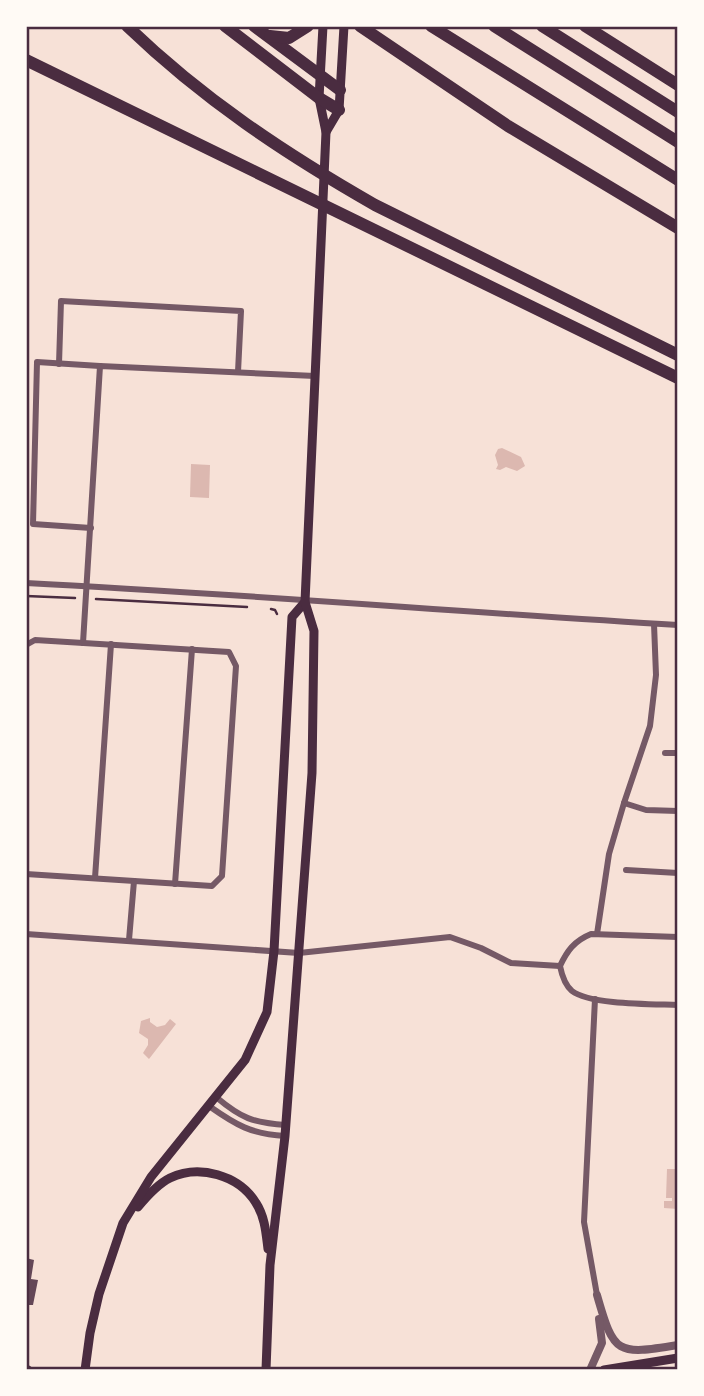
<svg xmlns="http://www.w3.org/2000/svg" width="704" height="1396" font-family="'Source Sans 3',sans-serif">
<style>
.water{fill:#dcb8b0}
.building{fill:#644757}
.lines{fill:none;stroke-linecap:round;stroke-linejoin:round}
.path{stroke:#4a2c40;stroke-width:2.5}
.minor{stroke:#755966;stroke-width:6}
.tertiary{stroke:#755966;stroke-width:8}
.secondary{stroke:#4a2c40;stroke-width:9}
.motorway{stroke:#4a2c40;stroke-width:12}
.neatline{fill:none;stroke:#4a2c40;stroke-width:2.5}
</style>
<rect width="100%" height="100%" fill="#f7e1d7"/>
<g class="water">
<path d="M 502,448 L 521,457 L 525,466 L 517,471 L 506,467 L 500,470 L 496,469 L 498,465 L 495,455 L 498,449 Z"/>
<path d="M 191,464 L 210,465 L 209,498 L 190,497 Z"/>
<path d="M 150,1018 L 150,1022 L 157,1027 L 165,1025 L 170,1019 L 176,1024 L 149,1059 L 143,1053 L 148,1045 L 148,1039 L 139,1033 L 141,1021 Z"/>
<path d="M 667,1169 L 678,1169 L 678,1209 L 664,1208 L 664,1201 L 672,1201 L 672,1198 L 666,1198 Z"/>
</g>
<path class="building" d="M 26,1258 L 34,1260 L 31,1279 L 38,1280 L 33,1305 L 26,1305 Z"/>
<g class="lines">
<g class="path">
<path d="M 26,596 L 75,598"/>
<path d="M 96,599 L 247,607"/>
<path d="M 271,609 L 275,610 L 277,614"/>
</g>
<g class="minor">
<path d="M 59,364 L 61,301 L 241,311 L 238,372"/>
<path d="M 91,528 L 33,524 L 37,362 L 100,366"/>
<path d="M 26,583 C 244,594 460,612 678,625"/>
<path d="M 83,643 L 100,366 L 315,376"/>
<path d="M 26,645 L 35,640 L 229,652 L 236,666 L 222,876 L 212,886 L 26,874"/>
<path d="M 665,753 L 678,753"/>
<path d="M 624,803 L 646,810 L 678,811"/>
<path d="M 626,870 L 678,873"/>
<path d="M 95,878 L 111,644"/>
<path d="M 175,884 L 192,649"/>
<path d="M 26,934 L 299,953 L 450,937 L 481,948 L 511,963 L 560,966"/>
<path d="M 597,934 L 609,854 L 624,803 L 650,726 L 656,675 L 654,624"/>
<path d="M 678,937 L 591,934 C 574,941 567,951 560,966 C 562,976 565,985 572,991 C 590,1005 654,1004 678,1005"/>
<path d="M 129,940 L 134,881"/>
<path d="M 595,999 L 584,1222 L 597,1295"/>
<path d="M 216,1097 C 241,1118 253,1123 286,1125"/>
<path d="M 209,1106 C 236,1125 251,1134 285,1136"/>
</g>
<g class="tertiary">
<path d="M 597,1295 C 614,1355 617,1355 678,1345"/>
<path d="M 590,1370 L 602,1343 L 599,1319"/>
</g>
<g class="secondary">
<path d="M 326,132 L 339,110 L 344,26"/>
<path d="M 138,1207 C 147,1196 158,1184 170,1178 C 199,1164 239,1175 256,1203 C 265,1217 266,1233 268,1249"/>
<path d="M 26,1369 L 28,1370"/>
<path d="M 85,1370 L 90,1333 L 99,1294 L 123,1223 L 151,1177 L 245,1060 L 267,1012 L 274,951 L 292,617 L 305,602"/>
<path d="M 266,1370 L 270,1265 L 285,1136 L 312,773 L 314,631 L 305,602 L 326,132 L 319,98 L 323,26"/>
<path d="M 604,1370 L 678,1358"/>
</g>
<g class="motorway">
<path d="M 127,26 C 203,99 284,153 375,205 L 678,355"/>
<path d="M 225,26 L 319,98 L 339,110"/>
<path d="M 254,26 L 340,90"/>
<path d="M 360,26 L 508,126 L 678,228"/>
<path d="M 431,26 L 678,180"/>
<path d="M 494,26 L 678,142"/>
<path d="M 542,26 L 678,112"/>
<path d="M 585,26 L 678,85"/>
<path d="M 270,36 L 289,38 L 308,26"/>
<path d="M 26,60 L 678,378"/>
</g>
</g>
<rect width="704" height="1396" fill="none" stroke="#fffaf5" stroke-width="56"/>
<rect x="28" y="28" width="648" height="1340" class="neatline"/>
</svg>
